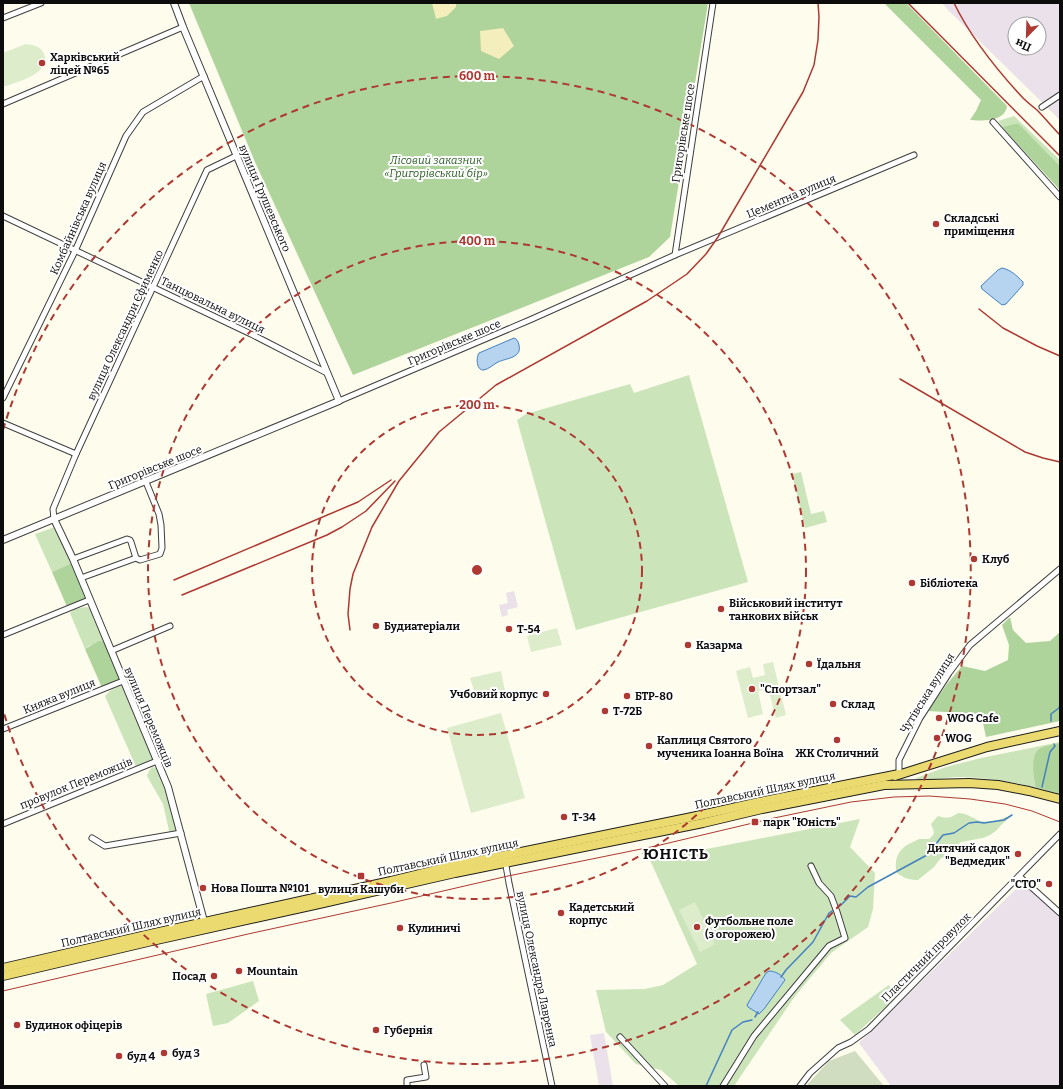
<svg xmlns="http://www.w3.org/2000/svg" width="1063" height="1089" font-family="Bitter,serif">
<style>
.industrial{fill:#eae1ea;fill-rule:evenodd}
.green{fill:#cbe4ba}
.forest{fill:#aed39b}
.sand{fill:#f4eebd}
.cemetery{fill:#d0ddc0}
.pitch{fill:#ddeccb}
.water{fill:#b6d4f0;stroke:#4481c0}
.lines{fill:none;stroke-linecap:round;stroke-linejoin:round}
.stream{stroke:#4481c0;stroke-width:1.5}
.minor-casing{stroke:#3f3f3f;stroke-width:7}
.tertiary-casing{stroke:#3f3f3f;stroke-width:8}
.primary-casing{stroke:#1d1d1d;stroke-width:10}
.minor{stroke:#fff;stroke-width:5}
.tertiary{stroke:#fff;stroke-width:6}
.primary{stroke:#ebda6f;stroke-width:8}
.tram{stroke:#ae3932;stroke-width:1}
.rail{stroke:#ae3932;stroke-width:1.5}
.ring{fill:none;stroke:#ae3932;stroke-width:2;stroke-dasharray:7 5}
.poi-dot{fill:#ae3932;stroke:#fff;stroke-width:1.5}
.labels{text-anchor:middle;stroke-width:4;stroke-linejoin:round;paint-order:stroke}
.poi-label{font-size:11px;font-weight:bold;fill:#0c0c0c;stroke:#fff;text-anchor:start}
.street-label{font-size:11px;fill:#0c0c0c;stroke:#fff}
.park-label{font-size:11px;font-style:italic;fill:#295d23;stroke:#fff}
.district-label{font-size:15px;font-weight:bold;letter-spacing:1px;fill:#0c0c0c;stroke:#fff}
.centre{fill:#ae3932;stroke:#fff;stroke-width:2}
.ring-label{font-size:12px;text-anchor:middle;font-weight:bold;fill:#ae3932;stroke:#fff;stroke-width:4;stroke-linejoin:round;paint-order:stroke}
</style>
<rect width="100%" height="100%" fill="#fdfced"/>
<g class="industrial">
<path d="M 942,3 L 1060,3 L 1060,120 L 949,11 ZM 1015,24 L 1039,24 L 1039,48 L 1015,48 Z"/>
<path d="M 514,591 L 518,607 L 507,610 L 508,615 L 502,617 L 499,605 L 508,603 L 506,593 Z"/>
<path d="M 1022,883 L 1060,917 L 1060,1086 L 891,1086 L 859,1043 Z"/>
<path d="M 604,1033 L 613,1086 L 599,1086 L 590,1035 Z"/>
</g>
<g class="green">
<path d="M 1014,116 L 1060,160 L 1060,166 L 1018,123 L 1002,127 L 998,121 Z"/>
<path d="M 689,375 L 748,582 L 576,630 L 517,420 L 526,414 L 630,384 L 634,393 Z"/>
<path d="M 801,472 L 811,514 L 824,511 L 827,522 L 805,528 L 792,474 Z"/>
<path d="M 58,526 L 74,562 L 52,572 L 35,534 Z"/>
<path d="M 85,607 L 93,608 L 107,642 L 89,646 L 85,649 L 70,613 L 75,609 Z"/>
<path d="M 120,686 L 125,686 L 155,755 L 152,763 L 137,769 L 105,696 L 111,690 Z"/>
<path d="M 1060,742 L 1060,794 C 1029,785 996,778 963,777 C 950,777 936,779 923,780 L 917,780 L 916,778 L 946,767 L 981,758 Z"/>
<path d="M 152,767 L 160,769 L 181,833 L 170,835 L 163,804 L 147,776 L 149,771 Z"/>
<path d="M 958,813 C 966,813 973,818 980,821 C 986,823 1001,820 1006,817 L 1009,818 L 1001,825 L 997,830 L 990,835 L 983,838 L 961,842 L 957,845 L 953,852 L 940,859 L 934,867 L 918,880 C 909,880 904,878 897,873 C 893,858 900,847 913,842 C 915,841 917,840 919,839 C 922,839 926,839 929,839 C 936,833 934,832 931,824 L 938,816 C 947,819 951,818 958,813 Z"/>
<path d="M 860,819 L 850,847 L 875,873 L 873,909 L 868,927 L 831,953 L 795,996 L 734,1086 L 679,1086 L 661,1070 L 636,1064 L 606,1032 L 596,990 L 645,989 L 663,985 L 697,964 L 650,860 Z"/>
<path d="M 253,981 L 259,1001 L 228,1023 L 213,1026 L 206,994 Z"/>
<path d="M 889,985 L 896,997 L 855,1035 L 840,1020 Z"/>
</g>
<g class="forest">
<path d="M 189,3 L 708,3 L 670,237 L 649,257 L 353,375 L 255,162 Z"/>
<path d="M 884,3 L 906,3 L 1007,106 C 1005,122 982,121 970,120 L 976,111 L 981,100 Z"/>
<path d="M 1018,123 L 1060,166 L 1060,188 L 1059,189 L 1002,127 Z"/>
<path d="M 74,562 L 89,600 L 68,609 L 52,572 Z"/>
<path d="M 1010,617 L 1013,630 L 1026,643 L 1050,641 L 1060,632 L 1060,721 L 986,737 L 981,714 L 928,711 L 947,684 L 962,666 L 985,671 L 1008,660 L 1009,645 L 1002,625 Z"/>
<path d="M 99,641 L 107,642 L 123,681 L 103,690 L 85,649 Z"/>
<path d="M 1060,743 L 1060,794 L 1036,787 C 1034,778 1030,757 1038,750 C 1044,745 1053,745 1060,743 Z"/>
</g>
<g class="sand">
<path d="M 432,3 L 456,3 L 456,7 L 447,16 L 436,19 Z"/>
<path d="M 503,28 L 514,46 L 499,59 L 481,51 L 480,31 Z"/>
</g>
<path class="cemetery" d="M 855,1051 L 884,1086 L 806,1086 L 829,1061 Z"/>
<g class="pitch">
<path d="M 26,44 C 33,45 41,46 44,54 C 52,74 16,82 3,87 L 3,53 Z"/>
<path d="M 557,628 L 562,645 L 531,652 L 527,636 Z"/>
<path d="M 773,662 L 786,715 L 776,718 L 768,688 L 758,691 L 763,714 L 748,718 L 736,671 L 750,667 L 753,678 L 765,675 L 763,664 Z"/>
<path d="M 501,671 L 505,691 L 489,695 L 475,693 L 470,678 Z"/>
<path d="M 501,713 L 525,798 L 471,813 L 447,728 Z"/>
<path d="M 695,902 L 715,944 L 700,952 L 679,910 Z"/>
</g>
<g class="water">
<path d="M 1002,268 C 1011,270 1016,275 1023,282 L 1023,285 L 1006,304 L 1002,305 L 982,289 L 981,286 L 998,270 Z"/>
<path d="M 514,338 C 517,339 518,341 519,345 C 522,358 507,358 498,362 C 494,364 489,369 484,370 C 476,371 476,357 479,353 Z"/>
<path d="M 769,971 C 775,971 782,975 785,980 L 764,1009 L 759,1014 L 748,1007 L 747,1005 L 766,973 Z"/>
</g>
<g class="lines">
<g class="stream">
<path d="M 1051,721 L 1051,714 L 1059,708 L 1060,705"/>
<path d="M 1042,787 L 1050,752 L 1055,746 L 1054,744"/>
<path d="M 781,977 L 786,970 L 813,942 L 829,913 L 841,905 L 850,896 L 856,897 L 868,887 L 927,855 L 943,835 L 954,833 L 969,823 L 977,822 L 984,823 L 1004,820 L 1012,815"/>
<path d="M 755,1017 L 758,1012"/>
<path d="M 706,1086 L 732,1030 L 743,1022 L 752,1020"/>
</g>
<defs>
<g id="minor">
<path d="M 3,18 L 41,3"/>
<path d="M 3,104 L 183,27"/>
<path d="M 1042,107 L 1060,95"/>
<path d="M 993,122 L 1060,197"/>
<path d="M 3,216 L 251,334 L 327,373"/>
<path d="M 675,255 L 713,3"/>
<path d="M 3,398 L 75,251 L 126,136 L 143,112 L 204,76"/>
<path d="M 339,401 L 532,319 L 675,255 L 914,155"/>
<path d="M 3,423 L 76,454"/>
<path d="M 54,519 L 53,509 L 76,454 L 207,170 L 236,156"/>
<path d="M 73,559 L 127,539 L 130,540 L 131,542 L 136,558"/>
<path d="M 81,578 L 136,558 L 140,560 L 160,554 L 162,548 L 161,525 L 159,514 L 146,482"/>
<path d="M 3,635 L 89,600"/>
<path d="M 111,651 L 170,626"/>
<path d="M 3,729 L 123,681"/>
<path d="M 899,774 L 899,760 L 920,718 L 949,673 L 970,645 L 1060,569"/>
<path d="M 3,824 L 157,761"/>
<path d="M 92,838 L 105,846 L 181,833"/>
<path d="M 505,860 L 509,883 L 552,1086"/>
<path d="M 1019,876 L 1060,913"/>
<path d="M 620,1037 L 665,1086"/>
<path d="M 407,1086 L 407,1080 L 426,1077 L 424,1065"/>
<path d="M 723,1086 L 754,1036 L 829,946 L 845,938 L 837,912 L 831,896 L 819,883 L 811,866"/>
<path d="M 800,1086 L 810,1073 L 838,1048 L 851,1042 L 869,1029 L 1060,834"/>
</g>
<g id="tertiary">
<path d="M 54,519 L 73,559 L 168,787 L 205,925"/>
<path d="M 3,540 L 339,401 L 183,27 L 174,3"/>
</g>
<g id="primary">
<path d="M 895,776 L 917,769 L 987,747 L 1060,731"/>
<path d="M 3,968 L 150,934 L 391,881 L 452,866 L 692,817 L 759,802 L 899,774"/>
<path d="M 3,976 L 152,941 L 319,904 L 455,873 L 703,823 L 762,809 L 884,785 L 969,783 L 998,785 L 1029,791 L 1060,799"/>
</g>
</defs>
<use href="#minor" class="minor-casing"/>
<use href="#tertiary" class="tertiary-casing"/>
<use href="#primary" class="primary-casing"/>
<use href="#minor" class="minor"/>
<use href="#tertiary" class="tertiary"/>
<use href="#primary" class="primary"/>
<path class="tram" d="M 3,991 L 248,934 L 391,903 L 508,876 L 656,846 L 774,818 L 851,802 L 894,797 L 929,796 L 970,799 L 1005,804 L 1032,811 L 1060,822"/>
<g class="rail">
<path d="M 908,3 L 1060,156"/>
<path d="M 954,3 C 971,38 996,69 1023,98 C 1027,102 1032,106 1037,110 C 1045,118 1052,127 1060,135"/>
<path d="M 979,309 L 1003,328 L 1037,346 L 1060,356"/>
<path d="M 900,379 L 1025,452 L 1043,458 L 1060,462"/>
<path d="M 174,580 L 358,502 L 391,480"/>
<path d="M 182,595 L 327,535 L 342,527 L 366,511 L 395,481"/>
<path d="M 350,630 L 348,614 L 350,589 L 353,574 L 372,527 L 399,481 L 439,432 L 496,385 L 647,301 L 687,274 L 706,254 L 718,237 L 803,92 L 814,65 L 818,40 L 819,17 L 818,3"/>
</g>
</g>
<g class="ring">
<circle cx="477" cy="570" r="165"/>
<circle cx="477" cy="570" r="329"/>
<path d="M3 430A494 494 0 1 1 3 710"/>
</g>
<g class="poi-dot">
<circle cx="42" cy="63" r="4"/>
<circle cx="936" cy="224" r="4"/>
<circle cx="974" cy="559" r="4"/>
<circle cx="912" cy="583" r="4"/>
<circle cx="721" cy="609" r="4"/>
<circle cx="376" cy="626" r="4"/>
<circle cx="509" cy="629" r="4"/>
<circle cx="688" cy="645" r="4"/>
<circle cx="809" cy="664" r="4"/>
<circle cx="752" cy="689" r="4"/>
<circle cx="546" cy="694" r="4"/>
<circle cx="627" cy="696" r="4"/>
<circle cx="833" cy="704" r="4"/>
<circle cx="605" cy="711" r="4"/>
<circle cx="939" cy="718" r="4"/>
<circle cx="937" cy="738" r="4"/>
<circle cx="837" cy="740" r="4"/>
<circle cx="649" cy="746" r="4"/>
<circle cx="564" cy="817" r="4"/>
<rect x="751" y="818" width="8" height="8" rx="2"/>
<circle cx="1018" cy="854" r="4"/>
<rect x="357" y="872" width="8" height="8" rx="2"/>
<circle cx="1049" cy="884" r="4"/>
<circle cx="203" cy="888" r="4"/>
<circle cx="561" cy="913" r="4"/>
<circle cx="697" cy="927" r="4"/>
<circle cx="400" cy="928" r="4"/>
<circle cx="239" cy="971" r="4"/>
<circle cx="214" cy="976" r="4"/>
<circle cx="17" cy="1025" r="4"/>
<circle cx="376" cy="1030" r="4"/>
<circle cx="164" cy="1053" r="4"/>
<circle cx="119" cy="1056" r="4"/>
</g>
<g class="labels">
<g class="poi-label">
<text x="50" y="61">Харківський<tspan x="50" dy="13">ліцей №65</tspan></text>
<text x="944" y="222">Складські<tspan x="944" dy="13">приміщення</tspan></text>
<text x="982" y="563">Клуб</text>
<text x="920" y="587">Бібліотека</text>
<text x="729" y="607">Військовий інститут<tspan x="729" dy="13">танкових військ</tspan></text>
<text x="384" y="630">Будиатеріали</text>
<text x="517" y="633">Т-54</text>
<text x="696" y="649">Казарма</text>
<text x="817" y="668">Їдальня</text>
<text x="760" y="693">"Спортзал"</text>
<text x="538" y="698" text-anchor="end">Учбовий корпус</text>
<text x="635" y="700">БТР-80</text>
<text x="841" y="708">Склад</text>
<text x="613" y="715">Т-72Б</text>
<text x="947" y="722">WOG Cafe</text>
<text x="945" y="742">WOG</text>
<text x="657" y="744">Каплиця Святого<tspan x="657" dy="13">мученика Іоанна Воїна</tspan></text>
<text x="837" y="757" text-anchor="middle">ЖК Столичний</text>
<text x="572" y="821">T-34</text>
<text x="763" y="826">парк "Юність"</text>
<text x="1010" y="852" text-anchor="end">Дитячий садок<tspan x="1010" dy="13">"Ведмедик"</tspan></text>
<text x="1041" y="888" text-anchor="end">"СТО"</text>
<text x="211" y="892">Нова Пошта №101</text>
<text x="361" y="893" text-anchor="middle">вулиця Кашуби</text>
<text x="569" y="911">Кадетський<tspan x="569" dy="13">корпус</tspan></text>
<text x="705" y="925">Футбольне поле<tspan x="705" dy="13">(з огорожею)</tspan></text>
<text x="408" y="932">Кулиничі</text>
<text x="247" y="975">Mountain</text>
<text x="206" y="980" text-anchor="end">Посад</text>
<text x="25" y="1029">Будинок офіцерів</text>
<text x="384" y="1034">Губернія</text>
<text x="172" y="1057">буд 3</text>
<text x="127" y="1060">буд 4</text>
</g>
<g class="street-label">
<text transform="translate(683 133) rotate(-81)" y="4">Григорівське шосе</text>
<text transform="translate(791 196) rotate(-23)" y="4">Цементна вулиця</text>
<text transform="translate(265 198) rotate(67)" y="4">вулиця Грушевського</text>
<text transform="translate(78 218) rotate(-66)" y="4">Комбайнівська вулиця</text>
<text transform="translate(213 305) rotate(26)" y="4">Танцювальна вулиця</text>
<text transform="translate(125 325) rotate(-65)" y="4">вулиця Олександри Єфименко</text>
<text transform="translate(454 342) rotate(-23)" y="4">Григорівське шосе</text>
<text transform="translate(155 467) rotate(-22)" y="4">Григорівське шосе</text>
<text transform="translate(927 693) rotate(-58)" y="4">Чутівська вулиця</text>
<text transform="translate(59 696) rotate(-22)" y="4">Княжа вулиця</text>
<text transform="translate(149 717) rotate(67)" y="4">вулиця Переможців</text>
<text transform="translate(76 783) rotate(-22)" y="4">провулок Переможців</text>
<text transform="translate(765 790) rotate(-12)" y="4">Полтавський Шлях вулиця</text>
<text transform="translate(448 857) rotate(-12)" y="4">Полтавський Шлях вулиця</text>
<text transform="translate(131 927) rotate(-13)" y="4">Полтавський Шлях вулиця</text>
<text transform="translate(926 957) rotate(-45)" y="4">Пластичний провулок</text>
<text transform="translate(537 969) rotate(78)" y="4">вулиця Олександра Лавренка</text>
</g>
<g class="park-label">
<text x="436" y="164">Лісовий заказник<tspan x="436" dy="13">«Григорівський бір»</tspan></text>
</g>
<g class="district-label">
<text x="676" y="859">ЮНІСТЬ</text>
</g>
</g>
<circle cx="477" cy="570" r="6" class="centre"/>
<g class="ring-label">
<text x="477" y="80">600 m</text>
<text x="477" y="245">400 m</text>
<text x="477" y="409">200 m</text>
</g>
<rect width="1063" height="1089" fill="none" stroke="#0c0c0c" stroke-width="8"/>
<g transform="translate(1027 36) rotate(203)"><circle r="19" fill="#ffffff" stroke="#9e9e9e"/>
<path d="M0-3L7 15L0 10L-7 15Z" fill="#ae3932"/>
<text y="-6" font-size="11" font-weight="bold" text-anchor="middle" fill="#0c0c0c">Пн</text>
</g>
</svg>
